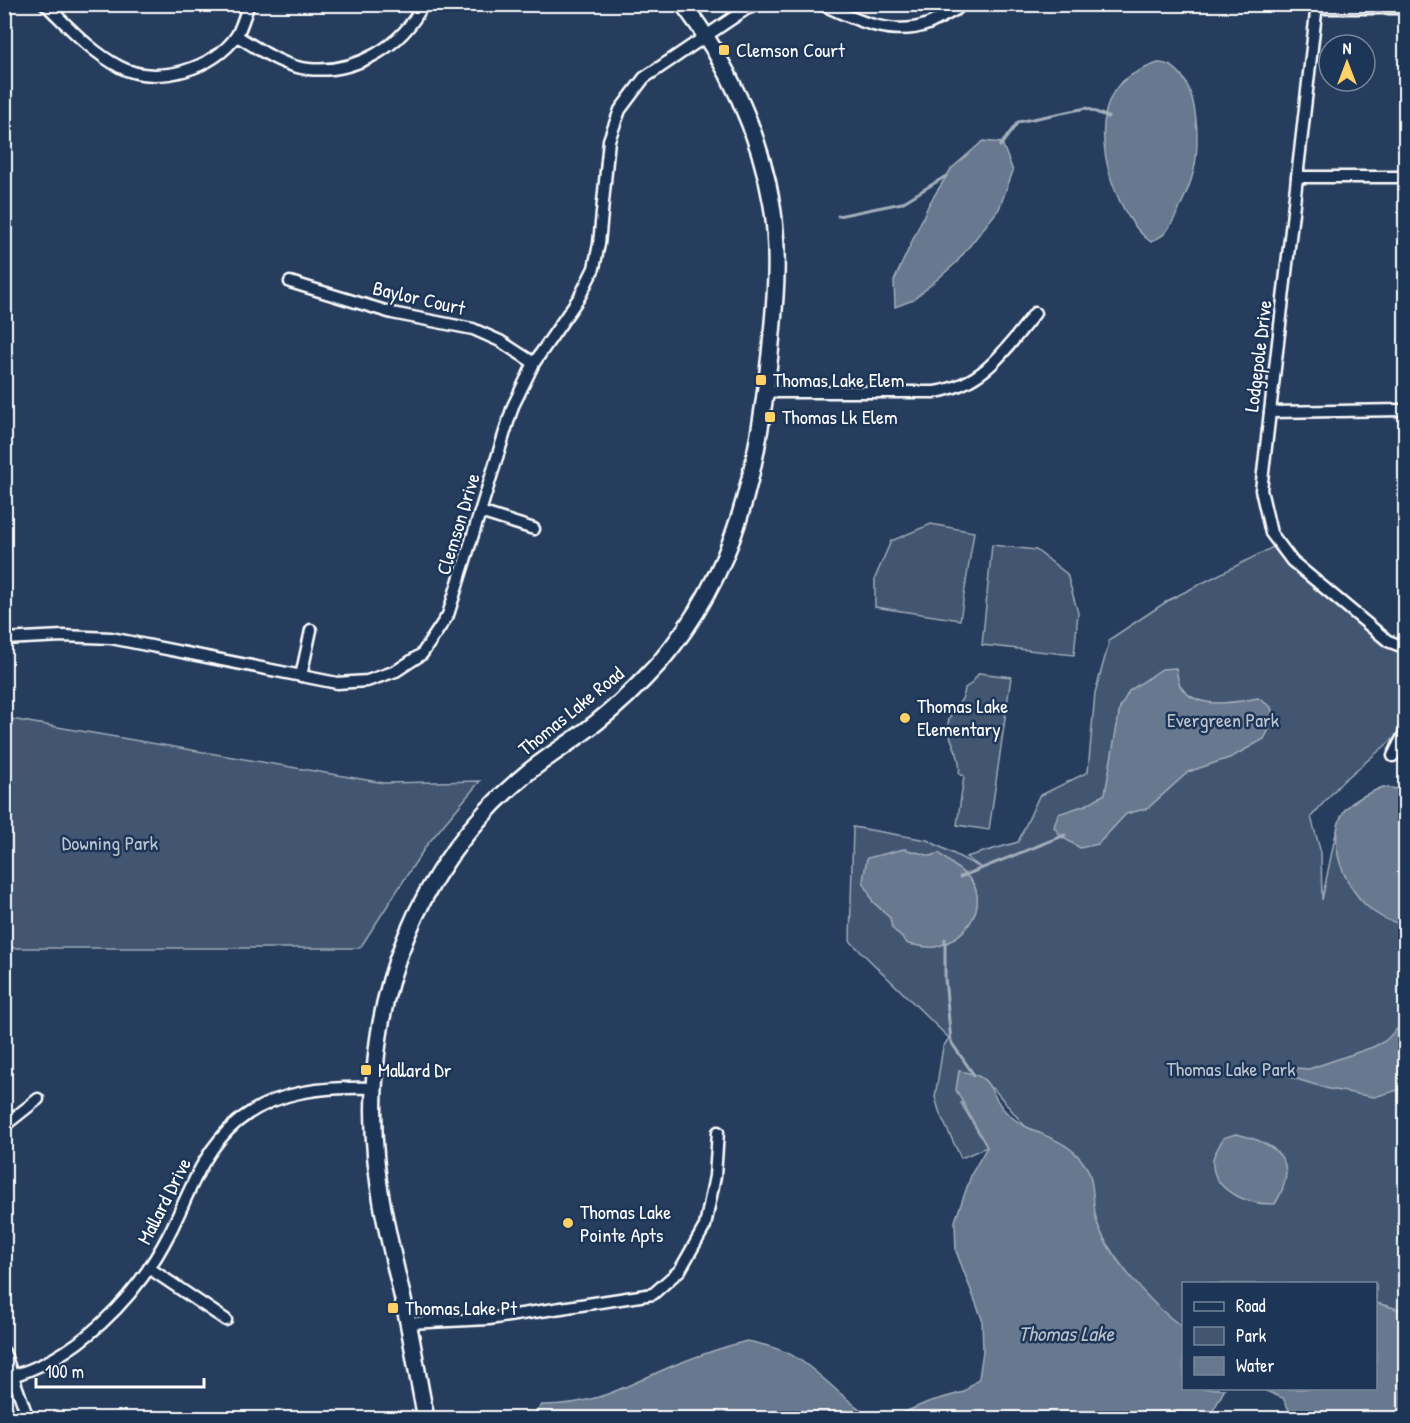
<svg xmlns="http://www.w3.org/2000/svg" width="1410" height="1423" font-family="'Patrick Hand',sans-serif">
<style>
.green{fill:#425672;stroke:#a0aab8;stroke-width:1.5}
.water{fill:#67788e;stroke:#a4aebb;stroke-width:1.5}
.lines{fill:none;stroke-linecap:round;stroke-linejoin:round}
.stream{stroke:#a4aebb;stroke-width:3}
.street-casing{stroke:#fff;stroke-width:15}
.secondary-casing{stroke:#fff;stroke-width:20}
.street{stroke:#1d3557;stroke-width:10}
.secondary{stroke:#1d3557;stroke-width:15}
.poi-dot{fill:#ffd166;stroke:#1d3557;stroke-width:2}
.labels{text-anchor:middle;stroke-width:5;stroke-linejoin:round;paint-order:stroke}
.poi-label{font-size:20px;fill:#fff;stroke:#1d3557;text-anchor:start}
.street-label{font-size:20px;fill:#fff;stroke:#1d3557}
.park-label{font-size:20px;fill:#bdc4ce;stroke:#1d3557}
.water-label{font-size:21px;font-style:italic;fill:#bbc2cc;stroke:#1d3557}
</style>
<rect width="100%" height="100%" fill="#263d5e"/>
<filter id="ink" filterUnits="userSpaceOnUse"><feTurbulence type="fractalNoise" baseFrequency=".0167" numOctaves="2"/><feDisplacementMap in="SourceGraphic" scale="12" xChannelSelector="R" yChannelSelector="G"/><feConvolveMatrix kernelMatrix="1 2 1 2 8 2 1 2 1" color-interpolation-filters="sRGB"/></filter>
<g filter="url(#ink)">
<g class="green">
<path d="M 931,524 L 974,532 L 960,620 L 875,607 L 875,578 L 891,541 Z"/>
<path d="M 1279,544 L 1299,567 L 1405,648 L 1405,729 L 1342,782 L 1311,817 L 1321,853 L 1322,900 L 1335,837 L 1345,810 L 1405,790 L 1405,1311 L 1376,1303 L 1376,1284 L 1184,1284 L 1183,1327 C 1154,1309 1104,1252 1096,1219 C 1091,1202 1091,1184 1087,1168 L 1028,1130 L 993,1088 L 961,1103 L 987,1147 L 961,1158 L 940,1114 L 935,1097 L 943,1047 L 949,1038 L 850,941 L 853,827 L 927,840 L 983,869 L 966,857 L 1018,842 L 1039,796 L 1088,772 L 1095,693 L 1110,639 L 1169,600 Z"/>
<path d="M 992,545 L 1036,550 L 1067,574 L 1078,613 L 1074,655 L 982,645 Z"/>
<path d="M 979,673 L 1011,677 L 989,830 L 957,825 L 964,776 L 959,774 C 962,756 951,745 948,728 C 946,712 965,703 965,688 L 971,684 Z"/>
<path d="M 5,718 L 384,783 L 480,781 L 426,846 L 360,948 L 5,948 Z"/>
</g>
<g class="water">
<path d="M 1158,63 C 1200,63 1202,148 1192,177 C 1188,191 1175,220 1166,232 C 1163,236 1156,239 1151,242 C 1114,216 1085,125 1118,86 C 1129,74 1144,68 1158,63 Z"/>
<path d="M 983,141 L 1002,143 L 1013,171 L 999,209 L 956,263 L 913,300 L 895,307 L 894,281 L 929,204 L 951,169 Z"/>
<path d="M 1176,668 C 1177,673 1178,683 1181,687 C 1198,711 1234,702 1258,698 L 1271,707 L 1274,720 L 1264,739 L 1232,757 L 1188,772 L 1148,808 L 1126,814 L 1098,844 L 1080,848 L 1062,837 L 1054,827 L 1058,814 L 1086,805 L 1105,794 L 1120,708 L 1129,691 L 1162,669 Z"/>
<path d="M 1383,787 L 1405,790 L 1405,924 C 1360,922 1319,852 1344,811 C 1352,800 1371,792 1383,787 Z"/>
<path d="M 904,849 L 931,856 L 939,853 C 947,861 965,873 971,880 C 990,908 963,941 935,947 C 927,948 916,945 908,944 L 892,928 L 890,918 L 873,902 L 863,881 L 867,858 Z"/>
<path d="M 1405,1021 L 1405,1088 L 1374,1097 L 1329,1089 L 1290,1077 L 1280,1067 L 1309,1069 L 1373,1047 L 1385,1041 Z"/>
<path d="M 959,1071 C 997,1076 986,1092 1007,1113 C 1033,1138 1065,1134 1085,1165 C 1095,1179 1092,1202 1096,1218 C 1103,1251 1155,1309 1183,1327 L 1184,1388 L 1225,1389 L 1209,1418 L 891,1418 L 928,1402 L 964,1392 L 979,1378 L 983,1351 L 982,1319 L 956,1251 L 955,1221 L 972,1173 L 987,1147 L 956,1090 Z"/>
<path d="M 1236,1134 C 1278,1143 1301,1162 1275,1204 C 1250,1205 1210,1192 1213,1159 C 1214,1153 1221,1144 1223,1138 Z"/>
<path d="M 1376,1303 L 1405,1311 L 1405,1418 L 1293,1418 L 1283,1398 L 1261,1389 L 1376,1388 Z"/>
<path d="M 747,1341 C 765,1345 784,1349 800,1360 C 826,1378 846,1402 873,1418 L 531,1418 L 542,1405 C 600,1405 626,1385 677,1364 C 700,1355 723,1347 747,1341 Z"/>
</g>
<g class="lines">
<g class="stream">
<path d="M 1000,146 L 1018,122 L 1086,108 L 1108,117"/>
<path d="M 838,216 L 902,203 L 946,176"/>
<path d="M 960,877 L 1065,835"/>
<path d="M 945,939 L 945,978 L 951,1042 L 974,1075"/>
</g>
<defs>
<g id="street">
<path d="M 45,4 C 69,27 91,52 120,67 C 156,86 215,69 237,35 C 242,26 245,14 249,4"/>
<path d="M 821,4 C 853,19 892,38 928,24 C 938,20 947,14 957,9"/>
<path d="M 1317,4 L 1261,490 L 1271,533 L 1292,561 L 1388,641 L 1406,648"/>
<path d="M 1317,8 L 1404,8"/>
<path d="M 237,36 C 259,49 282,66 308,69 C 355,74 403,46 423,4"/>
<path d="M 1297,177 L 1406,177"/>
<path d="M 290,282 L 392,313 L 473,329 L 500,341 L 534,363"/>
<path d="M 766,392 L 935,392 C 985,384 1005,350 1035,313"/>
<path d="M 1270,412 L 1403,410"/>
<path d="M 480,512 L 534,529"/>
<path d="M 4,639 L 63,636 L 111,638 L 337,683 L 367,681 L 396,671 L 422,654 L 448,615 L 513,406 L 534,363 L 580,296 L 594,268 L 599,244 L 609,140 L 620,110 L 644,78 L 746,9 L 761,4"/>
<path d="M 301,676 L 311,630"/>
<path d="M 1393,756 L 1406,730"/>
<path d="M 4,1126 L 38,1099"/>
<path d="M 149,1268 L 226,1320"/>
<path d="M 408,1323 L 489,1319 L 653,1294 L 680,1270 L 705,1226 L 715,1176 L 718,1132"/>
<path d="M 4,1352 L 28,1418"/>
<path d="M 4,1378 C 76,1361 137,1297 169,1234 C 189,1195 201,1152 237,1122 C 277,1089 326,1087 375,1088"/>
</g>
<path id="secondary" d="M 426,1418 C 419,1385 414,1351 407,1317 C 399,1281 390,1246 383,1209 C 366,1121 371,1020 406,937 C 432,873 474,817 527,773 C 549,755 575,740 597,722 C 620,704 641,683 660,662 C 738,570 757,470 770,354 C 775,305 780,254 772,205 C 760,133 727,61 683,4"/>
</defs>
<use href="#street" class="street-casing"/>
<use href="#secondary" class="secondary-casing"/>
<use href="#street" class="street"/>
<use href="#secondary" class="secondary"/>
</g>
</g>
<g class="poi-dot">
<rect x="718" y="44" width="12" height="12" rx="3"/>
<rect x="755" y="374" width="12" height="12" rx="3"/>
<rect x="764" y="411" width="12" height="12" rx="3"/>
<circle cx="905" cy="718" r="6"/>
<rect x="360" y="1064" width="12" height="12" rx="3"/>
<circle cx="568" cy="1223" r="6"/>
<rect x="387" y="1302" width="12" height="12" rx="3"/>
</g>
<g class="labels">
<g class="poi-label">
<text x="736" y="57">Clemson Court</text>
<text x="773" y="387">Thomas Lake Elem</text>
<text x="782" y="424">Thomas Lk Elem</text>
<text x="917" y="713">Thomas Lake<tspan x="917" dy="23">Elementary</tspan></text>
<text x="378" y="1077">Mallard Dr</text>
<text x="580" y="1219">Thomas Lake<tspan x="580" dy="23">Pointe Apts</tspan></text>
<text x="405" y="1315">Thomas Lake Pt</text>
</g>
<g class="street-label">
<text transform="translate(419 298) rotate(13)" y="7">Baylor Court</text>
<text transform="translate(1258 356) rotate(-83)" y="7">Lodgepole Drive</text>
<text transform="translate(458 524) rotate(-73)" y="7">Clemson Drive</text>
<text transform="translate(571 711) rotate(-39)" y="7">Thomas Lake Road</text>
<text transform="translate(164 1201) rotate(-63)" y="7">Mallard Drive</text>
</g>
<g class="park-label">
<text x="1223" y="727">Evergreen Park</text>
<text x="110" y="850">Downing Park</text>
<text x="1231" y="1076">Thomas Lake Park</text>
</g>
<g class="water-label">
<text x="1066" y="1341">Thomas Lake</text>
</g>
</g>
<rect width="1410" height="1423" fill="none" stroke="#1d3557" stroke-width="24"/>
<rect x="12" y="12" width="1386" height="1399" fill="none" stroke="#fff" stroke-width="2" filter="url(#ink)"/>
<rect x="1182" y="1282" width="195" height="108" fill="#1d3557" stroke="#77869a" stroke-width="1.5"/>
<rect x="1194" y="1302" width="30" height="9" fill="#1d3557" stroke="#77869a" stroke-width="1.5"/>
<text x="1236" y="1312" font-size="18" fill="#ffffff">Road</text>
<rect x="1194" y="1327" width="30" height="18" fill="#425672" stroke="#77869a" stroke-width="1.5"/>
<text x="1236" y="1342" font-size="18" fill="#ffffff">Park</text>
<rect x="1194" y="1357" width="30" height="18" fill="#67788e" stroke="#77869a" stroke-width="1.5"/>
<text x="1236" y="1372" font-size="18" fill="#ffffff">Water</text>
<g transform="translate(1347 63)"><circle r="28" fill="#1d3557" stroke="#77869a" stroke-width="1.5"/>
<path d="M0-4.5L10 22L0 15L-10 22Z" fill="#ffd166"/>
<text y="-9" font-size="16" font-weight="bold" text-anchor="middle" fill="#ffffff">N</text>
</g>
<path d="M36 1378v9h168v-9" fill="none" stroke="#ffffff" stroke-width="3"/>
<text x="45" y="1378" font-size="18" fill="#ffffff" stroke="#1d3557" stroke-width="4.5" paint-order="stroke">100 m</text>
</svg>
